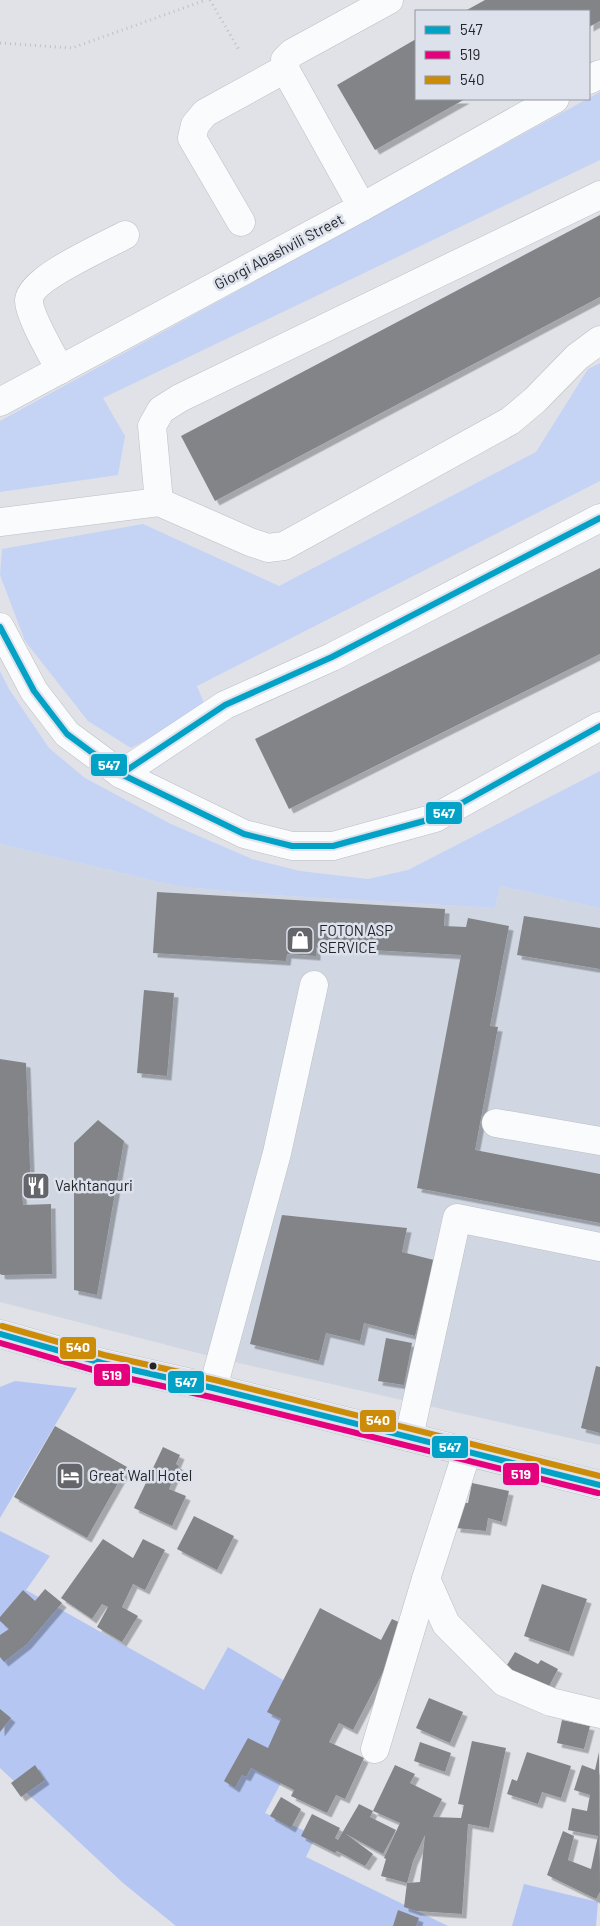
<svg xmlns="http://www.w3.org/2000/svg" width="600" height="1926" font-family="Barlow,sans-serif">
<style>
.built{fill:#d1d7e2}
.green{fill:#c5d3f5}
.forest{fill:#b5c6f2}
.building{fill:#828488;filter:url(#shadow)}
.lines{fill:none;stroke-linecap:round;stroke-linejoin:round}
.minor-casing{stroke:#bcbec2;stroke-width:29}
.major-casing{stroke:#bcbec2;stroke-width:29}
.path{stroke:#c1c1c3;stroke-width:3;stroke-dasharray:1 4;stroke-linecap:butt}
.minor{stroke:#fafbfc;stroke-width:28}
.major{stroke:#fafbfc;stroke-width:28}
.bus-1-casing{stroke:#dce1ec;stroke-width:10}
.bus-2-casing{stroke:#dce1ec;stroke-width:10}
.bus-3-casing{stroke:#dce1ec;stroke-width:10}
.bus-1{stroke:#02a2c6;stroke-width:6}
.bus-2{stroke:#e5007d;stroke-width:6}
.bus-3{stroke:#cc8c08;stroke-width:6}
.bus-dot{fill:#222428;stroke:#dce1ec;stroke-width:2}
.labels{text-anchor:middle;stroke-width:5;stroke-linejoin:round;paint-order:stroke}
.street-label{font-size:15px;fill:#222428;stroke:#dce1ec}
.poi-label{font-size:15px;fill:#222428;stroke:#dce1ec;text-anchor:start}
.line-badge{stroke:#dce1ec;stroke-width:2}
.badge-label{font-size:14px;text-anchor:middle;font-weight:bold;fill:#fff}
</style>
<defs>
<filter id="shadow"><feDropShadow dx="4.5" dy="4.5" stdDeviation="0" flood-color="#0004"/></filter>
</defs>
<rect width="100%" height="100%" fill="#e0e2e8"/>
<path class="built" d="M 0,844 L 176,886 L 254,894 L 495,908 L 500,886 L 600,908 L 600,1445 L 221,1359 L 0,1302 Z"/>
<g class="green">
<path d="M 600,92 L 600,160 L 103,398 L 125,436 L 118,475 L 0,492 L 0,421 Z"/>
<path d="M 600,363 L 600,481 L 197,686 L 206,708 L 131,748 L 88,721 L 25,641 L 0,575 L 2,549 L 143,524 L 279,586 L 536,452 L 588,369 Z"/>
<path d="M 0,671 L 9,689 L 49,748 L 85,778 L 171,824 L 252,859 L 300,871 L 368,879 L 408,870 L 600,771 L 600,908 L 500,886 L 495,908 L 254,894 L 176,886 L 0,844 Z"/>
</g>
<g class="forest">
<path d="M 15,1381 L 77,1388 L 0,1518 L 0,1387 Z"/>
<path d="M 0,1531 L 50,1556 L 26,1590 L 204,1690 L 228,1647 L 323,1704 L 265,1813 L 316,1836 L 306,1857 L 448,1926 L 176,1926 L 123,1883 L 0,1768 Z"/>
<path d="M 524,1884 L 598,1902 L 596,1926 L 512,1926 Z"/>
</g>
<g class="building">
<path d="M 485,0 L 600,0 L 600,21 L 589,27 L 589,11 L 465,11 Z"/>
<path d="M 416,39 L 416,99 L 465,99 L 375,150 L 337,85 Z"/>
<path d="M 600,215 L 600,297 L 215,501 L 181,436 Z"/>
<path d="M 600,568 L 600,654 L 289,809 L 255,739 Z"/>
<path d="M 157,892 L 445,909 L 444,926 L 466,927 L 468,918 L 509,926 L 490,1026 L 498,1027 L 475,1150 L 600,1174 L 600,1223 L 417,1188 L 461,955 L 316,947 L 316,956 L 287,954 L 286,961 L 153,953 Z"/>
<path d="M 524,916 L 600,928 L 600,969 L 517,955 Z"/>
<path d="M 144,990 L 174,993 L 167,1076 L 137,1073 Z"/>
<path d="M 0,1059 L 26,1063 L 31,1193 L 22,1193 L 23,1205 L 51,1204 L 52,1274 L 2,1275 L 0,1274 Z"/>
<path d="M 98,1120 L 124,1141 L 97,1295 L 74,1290 L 74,1143 Z"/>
<path d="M 282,1215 L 407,1228 L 402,1252 L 434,1260 L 415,1336 L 364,1323 L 360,1341 L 326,1333 L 319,1361 L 250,1344 Z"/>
<path d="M 386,1338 L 412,1343 L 404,1385 L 378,1381 Z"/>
<path d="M 596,1366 L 600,1367 L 600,1433 L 581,1428 Z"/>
<path d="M 55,1426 L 127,1467 L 87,1538 L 14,1497 Z"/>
<path d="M 163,1447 L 180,1455 L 176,1464 L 179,1466 L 169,1489 L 186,1496 L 172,1526 L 134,1508 Z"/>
<path d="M 472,1483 L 509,1491 L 502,1522 L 488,1518 L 486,1531 L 456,1528 L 459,1502 L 468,1503 Z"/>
<path d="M 194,1516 L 234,1536 L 217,1570 L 177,1549 Z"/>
<path d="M 103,1539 L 133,1558 L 143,1539 L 165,1550 L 145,1590 L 133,1584 L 122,1607 L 138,1616 L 122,1642 L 97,1627 L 108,1607 L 102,1604 L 92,1619 L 61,1598 Z"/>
<path d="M 542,1584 L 587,1599 L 569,1652 L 524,1636 Z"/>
<path d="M 45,1589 L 62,1603 L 27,1644 L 4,1662 L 0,1657 L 0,1635 L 9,1629 L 0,1621 L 0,1617 L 23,1590 L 35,1601 Z"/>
<path d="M 320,1608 L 381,1640 L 392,1619 L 407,1626 L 353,1730 L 339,1723 L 329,1742 L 364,1758 L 345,1799 L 336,1795 L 327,1813 L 291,1796 L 294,1790 L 251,1768 L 246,1777 L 242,1775 L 235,1788 L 224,1781 L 248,1738 L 268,1748 L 281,1719 L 267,1712 Z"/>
<path d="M 515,1652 L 538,1664 L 541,1660 L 558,1669 L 547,1690 L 514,1672 L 507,1665 Z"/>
<path d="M 429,1698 L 463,1712 L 450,1743 L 416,1728 Z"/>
<path d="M 0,1709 L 11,1718 L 0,1732 Z"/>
<path d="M 562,1720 L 590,1726 L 584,1749 L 557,1743 Z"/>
<path d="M 472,1741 L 506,1748 L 489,1828 L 468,1824 L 462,1914 L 416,1911 L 404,1907 L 407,1883 L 420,1882 L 425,1835 L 413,1861 L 407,1883 L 381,1876 L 386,1859 L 384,1858 L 400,1823 L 373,1811 L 395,1765 L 415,1774 L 410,1783 L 442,1799 L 433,1817 L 461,1818 L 464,1805 L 458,1804 Z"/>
<path d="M 420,1742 L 451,1753 L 445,1772 L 414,1761 Z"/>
<path d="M 527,1752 L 571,1766 L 561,1798 L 542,1792 L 538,1804 L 507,1794 L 512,1779 L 517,1781 Z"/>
<path d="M 599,1752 L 600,1892 L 596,1899 L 547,1875 L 563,1831 L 574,1836 L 568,1860 L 591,1869 L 598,1836 L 568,1830 L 572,1808 L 587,1811 L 590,1795 L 574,1790 L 582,1765 L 595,1770 Z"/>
<path d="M 35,1765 L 45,1780 L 21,1797 L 11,1783 Z"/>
<path d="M 281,1797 L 301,1809 L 291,1828 L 270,1816 Z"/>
<path d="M 359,1804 L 373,1811 L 370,1817 L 396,1830 L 383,1854 L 346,1834 L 373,1854 L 365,1866 L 337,1851 L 335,1853 L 301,1836 L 312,1814 L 340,1828 L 335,1838 L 338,1840 Z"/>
<path d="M 398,1910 L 419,1918 L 416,1926 L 393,1926 Z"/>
</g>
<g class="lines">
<defs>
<g id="minor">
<path d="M 589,80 L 600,74"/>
<path d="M 362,207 L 285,69 L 285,60 L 292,53 L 389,0"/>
<path d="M 241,222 L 192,138 L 195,125 L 205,113 L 285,69"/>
<path d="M 60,370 C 53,356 28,314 29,300 C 31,278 105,246 125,235"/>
<path d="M 0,402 L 362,207 L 555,99"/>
<path d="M 159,502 L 152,426 L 161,410 L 180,398 L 600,195"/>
<path d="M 0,522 L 159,502 L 250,542 L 268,548 L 284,546 L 510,421 L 535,400 L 577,357 L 600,340"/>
<path d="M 0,627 L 34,691 L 67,734 L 121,774 L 244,834 L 292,846 L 333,846 L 435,818 L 600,726"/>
<path d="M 121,774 L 225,705 L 332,657 L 600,518"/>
<path d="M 496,1123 L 600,1141"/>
<path d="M 213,1388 L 277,1153 L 314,985"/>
<path d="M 409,1437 L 457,1218 L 600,1247"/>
<path d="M 467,1452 L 426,1579 L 446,1624 L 504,1682 L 551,1702 L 600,1714"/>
<path d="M 375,1749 L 426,1579"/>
</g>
<path id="major" d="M 0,1334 L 102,1363 L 213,1388 L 600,1485"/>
</defs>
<use href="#minor" class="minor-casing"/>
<use href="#major" class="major-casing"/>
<g class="path">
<path d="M 210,0 L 239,50"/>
<path d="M 0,43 L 72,48 L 206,0"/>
</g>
<use href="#minor" class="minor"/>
<use href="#major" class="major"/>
<defs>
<g id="bus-1">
<path d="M 0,627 L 34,691 L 67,734 L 121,774 L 244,834 L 292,846 L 333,846 L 435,818 L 600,726"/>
<path d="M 121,774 L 225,705 L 332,657 L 600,518"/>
<path d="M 0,1334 L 102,1363 L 213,1388 L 600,1485"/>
</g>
<path id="bus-2" d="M 0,1343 L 100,1372 L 211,1397 L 598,1493"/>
<path id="bus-3" d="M 2,1326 L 104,1355 L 215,1380 L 600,1476"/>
</defs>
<use href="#bus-1" class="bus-1-casing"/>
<use href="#bus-2" class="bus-2-casing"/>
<use href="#bus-3" class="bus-3-casing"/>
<use href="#bus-1" class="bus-1"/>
<use href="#bus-2" class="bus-2"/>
<use href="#bus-3" class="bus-3"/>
</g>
<defs>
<symbol id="shop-square" viewBox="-11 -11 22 22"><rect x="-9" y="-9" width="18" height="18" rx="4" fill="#64666b" stroke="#dce1ec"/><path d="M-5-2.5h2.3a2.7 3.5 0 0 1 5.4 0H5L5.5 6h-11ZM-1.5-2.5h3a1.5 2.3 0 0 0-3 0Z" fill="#fff"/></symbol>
<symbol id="restaurant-square" viewBox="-11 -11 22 22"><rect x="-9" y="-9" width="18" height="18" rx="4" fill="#64666b" stroke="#dce1ec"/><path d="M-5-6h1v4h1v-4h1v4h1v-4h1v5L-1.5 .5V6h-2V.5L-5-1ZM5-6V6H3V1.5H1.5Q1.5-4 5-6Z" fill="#fff"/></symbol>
<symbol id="hotel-square" viewBox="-11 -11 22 22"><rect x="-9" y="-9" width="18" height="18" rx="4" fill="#64666b" stroke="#dce1ec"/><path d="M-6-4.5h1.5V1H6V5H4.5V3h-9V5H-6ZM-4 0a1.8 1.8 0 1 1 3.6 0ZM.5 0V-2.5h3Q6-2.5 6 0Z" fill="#fff"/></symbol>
</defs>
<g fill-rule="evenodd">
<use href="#shop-square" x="284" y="924" width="32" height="32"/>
<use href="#restaurant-square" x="20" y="1170" width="32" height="32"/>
<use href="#hotel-square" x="54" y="1460" width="32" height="32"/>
</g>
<circle class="bus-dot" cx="153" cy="1366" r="4.5"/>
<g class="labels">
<g class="street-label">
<text transform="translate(279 252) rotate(-28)" y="5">Giorgi Abashvili Street</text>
</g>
<g class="poi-label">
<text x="319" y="936">FOTON ASP<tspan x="319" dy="17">SERVICE</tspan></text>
<text x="55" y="1191">Vakhtanguri</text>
<text x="89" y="1481">Great Wall Hotel</text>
</g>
</g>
<g class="line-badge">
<rect x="90" y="753" width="38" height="24" rx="5" fill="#02a2c6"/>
<rect x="425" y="801" width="38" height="24" rx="5" fill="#02a2c6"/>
<rect x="59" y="1336" width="38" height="24" rx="5" fill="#cc8c08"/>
<rect x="93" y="1363" width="38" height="24" rx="5" fill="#e5007d"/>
<rect x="167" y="1370" width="38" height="24" rx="5" fill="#02a2c6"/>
<rect x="359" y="1409" width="38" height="24" rx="5" fill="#cc8c08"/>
<rect x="431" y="1435" width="38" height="24" rx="5" fill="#02a2c6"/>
<rect x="502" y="1462" width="38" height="24" rx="5" fill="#e5007d"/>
</g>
<g class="badge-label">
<text x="109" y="770">547</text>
<text x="444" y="818">547</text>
<text x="78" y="1352">540</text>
<text x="112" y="1380">519</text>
<text x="186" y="1387">547</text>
<text x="378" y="1425">540</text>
<text x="450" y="1452">547</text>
<text x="521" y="1479">519</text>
</g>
<rect x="415" y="10" width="175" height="90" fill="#dce1ec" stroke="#92959e"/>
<rect x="425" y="26" width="25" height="8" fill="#02a2c6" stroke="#92959e"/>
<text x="460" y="35" font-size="15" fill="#222428">547</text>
<rect x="425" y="51" width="25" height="8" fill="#e5007d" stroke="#92959e"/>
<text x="460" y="60" font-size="15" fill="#222428">519</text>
<rect x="425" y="76" width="25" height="8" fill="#cc8c08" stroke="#92959e"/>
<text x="460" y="85" font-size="15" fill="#222428">540</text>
</svg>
